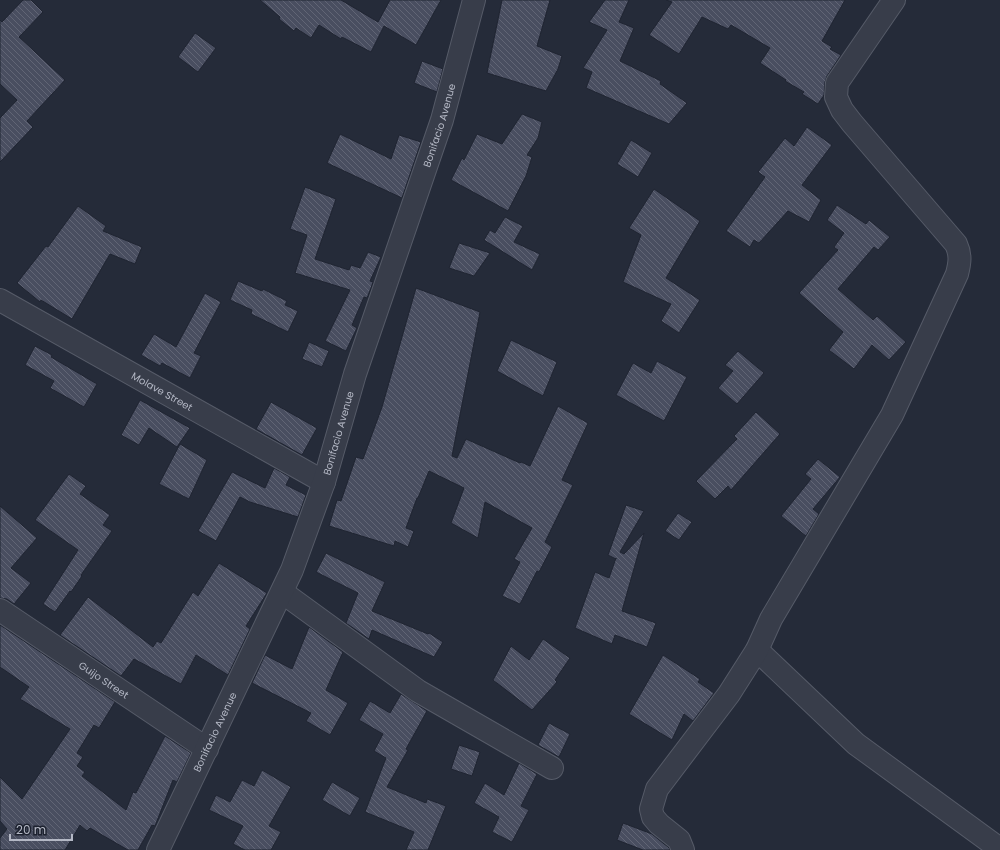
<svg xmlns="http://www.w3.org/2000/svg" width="1000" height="850" font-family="Poppins,sans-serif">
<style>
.building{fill:url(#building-back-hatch);stroke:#1f2431}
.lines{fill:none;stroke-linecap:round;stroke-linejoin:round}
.minor-casing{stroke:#565b68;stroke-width:24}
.tertiary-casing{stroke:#565b68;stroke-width:24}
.minor{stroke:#383d4a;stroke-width:22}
.tertiary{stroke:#383d4a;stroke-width:22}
.labels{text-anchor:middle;stroke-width:3;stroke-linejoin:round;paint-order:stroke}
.street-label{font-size:10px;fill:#b4b8c5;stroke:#1d222f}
</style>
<defs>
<pattern id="building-back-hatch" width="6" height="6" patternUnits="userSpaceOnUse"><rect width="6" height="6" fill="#494e60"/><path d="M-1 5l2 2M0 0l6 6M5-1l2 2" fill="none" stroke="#616575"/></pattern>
</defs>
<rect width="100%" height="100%" fill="#252b39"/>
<g class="building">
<path d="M 23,0 L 31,0 L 43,12 L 19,37 L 65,80 L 27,121 L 33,127 L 0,162 L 0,118 L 17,100 L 0,84 L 0,20 L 2,22 Z"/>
<path d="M 260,0 L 341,0 L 378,22 L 390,0 L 441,0 L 416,45 L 384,26 L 371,52 L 342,37 L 341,39 L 319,25 L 311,38 L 296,28 L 294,31 L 279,19 L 280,17 Z"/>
<path d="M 502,0 L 550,0 L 537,46 L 562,56 L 558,69 L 546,91 L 487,73 Z"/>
<path d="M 605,0 L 629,0 L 619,22 L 634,28 L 620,61 L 661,81 L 660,84 L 687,103 L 669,124 L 586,88 L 592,72 L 583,68 L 607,30 L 589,22 Z"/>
<path d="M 666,0 L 845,0 L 822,41 L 832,47 L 830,49 L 841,55 L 827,76 L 825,82 L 824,95 L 818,104 L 802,94 L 804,92 L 785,81 L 786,80 L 760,63 L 770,48 L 731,25 L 728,29 L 702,17 L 679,54 L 649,35 L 672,2 Z"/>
<path d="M 195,33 L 216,48 L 198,72 L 178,57 Z"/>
<path d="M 422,61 L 443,69 L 437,92 L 414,83 Z"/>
<path d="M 522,114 L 542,122 L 538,138 L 527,155 L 532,157 L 526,176 L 508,211 L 451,180 L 462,158 L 464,160 L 477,134 L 502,144 Z"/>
<path d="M 807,127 L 832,145 L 802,185 L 821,200 L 809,222 L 788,211 L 759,243 L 754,240 L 750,247 L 726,231 L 765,177 L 758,172 L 785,138 L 794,146 Z"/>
<path d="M 340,134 L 391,159 L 399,135 L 421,142 L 402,198 L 327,163 Z"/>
<path d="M 631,140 L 652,153 L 638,177 L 617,164 Z"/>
<path d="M 305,187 L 336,199 L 315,259 L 349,270 L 351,265 L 360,268 L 368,252 L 381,257 L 370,281 L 373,282 L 371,288 L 367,298 L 364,297 L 352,325 L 357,328 L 346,351 L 325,341 L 350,290 L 295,273 L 307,235 L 290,229 Z"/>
<path d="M 654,189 L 700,221 L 666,278 L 700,300 L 679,333 L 661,321 L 671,304 L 623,282 L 641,235 L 629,228 Z"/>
<path d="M 837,205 L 866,224 L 869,220 L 890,237 L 878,250 L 874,247 L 838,289 L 873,320 L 877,316 L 906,342 L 889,360 L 872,345 L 854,369 L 829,350 L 843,332 L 799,293 L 838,250 L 834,247 L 844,233 L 827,220 Z"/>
<path d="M 78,206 L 106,226 L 103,231 L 142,247 L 135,264 L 110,254 L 72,319 L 41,300 L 40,302 L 17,283 L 46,246 L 48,247 Z"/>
<path d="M 505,217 L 523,226 L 514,242 L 540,254 L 532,270 L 484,240 L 490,230 L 495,233 Z"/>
<path d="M 459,243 L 490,253 L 474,276 L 449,268 Z"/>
<path d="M 238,281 L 262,291 L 263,289 L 287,301 L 285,305 L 298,311 L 288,332 L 251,314 L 252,310 L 230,300 Z"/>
<path d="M 416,288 L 480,312 L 452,456 L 457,458 L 466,439 L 520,463 L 521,462 L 530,466 L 558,406 L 588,423 L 562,480 L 573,485 L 545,542 L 552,547 L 539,572 L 537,571 L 520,604 L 502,596 L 520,562 L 514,559 L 532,528 L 485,502 L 478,538 L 451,523 L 464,488 L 429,471 L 418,498 L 417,498 L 406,528 L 414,531 L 408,547 L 395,541 L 394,546 L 329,526 L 337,500 L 341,501 L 356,457 L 363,459 L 382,407 Z"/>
<path d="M 205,293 L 221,302 L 194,353 L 201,356 L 190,378 L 162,363 L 160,366 L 141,355 L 154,334 L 176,347 Z"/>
<path d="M 511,340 L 557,362 L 543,396 L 497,371 Z"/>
<path d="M 309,342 L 329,351 L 322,367 L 302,359 Z"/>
<path d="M 35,346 L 52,355 L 51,357 L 97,384 L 84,407 L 50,388 L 54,381 L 25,365 Z"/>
<path d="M 738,351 L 764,373 L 737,404 L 718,388 L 733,371 L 725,365 Z"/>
<path d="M 657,361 L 687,377 L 664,421 L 616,395 L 633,363 L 651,373 Z"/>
<path d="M 140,400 L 190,428 L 177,447 L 149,428 L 139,445 L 121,435 Z"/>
<path d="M 271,402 L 317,428 L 302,455 L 256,429 Z"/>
<path d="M 756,412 L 780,434 L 731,490 L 728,486 L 715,499 L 696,481 L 737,439 L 734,436 Z"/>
<path d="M 180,444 L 207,460 L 189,499 L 159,484 Z"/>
<path d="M 818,459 L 840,477 L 813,509 L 819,514 L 806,536 L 781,516 L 811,479 L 805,474 Z"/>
<path d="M 274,468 L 290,477 L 286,485 L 306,495 L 298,517 L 250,502 L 240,497 L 216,541 L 198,531 L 232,472 L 265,488 Z"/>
<path d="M 69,474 L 86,486 L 80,494 L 110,515 L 103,525 L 112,531 L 81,575 L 82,576 L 71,592 L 70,591 L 55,612 L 43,604 L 78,550 L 35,520 Z"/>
<path d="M 626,505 L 644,511 L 620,552 L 624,554 L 644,533 L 622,611 L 656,623 L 647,647 L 615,635 L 612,644 L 575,628 L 595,572 L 609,578 L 616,558 L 616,559 L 608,555 Z"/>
<path d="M 0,506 L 37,538 L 11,568 L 31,583 L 14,604 L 7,599 L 0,598 Z"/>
<path d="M 678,513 L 692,522 L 679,540 L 665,531 Z"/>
<path d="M 326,553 L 385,582 L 372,611 L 428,634 L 429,633 L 443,642 L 434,657 L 372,630 L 369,639 L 346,623 L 358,593 L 316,572 Z"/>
<path d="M 219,563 L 267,593 L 246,626 L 250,629 L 228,675 L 196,655 L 181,684 L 134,659 L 121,676 L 60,635 L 88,597 L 153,647 L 157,641 L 161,643 L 193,592 L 198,596 Z"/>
<path d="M 0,625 L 115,702 L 99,728 L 94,725 L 77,753 L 83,757 L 77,766 L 85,772 L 82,776 L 126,810 L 133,792 L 136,793 L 165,736 L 191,753 L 177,782 L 173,780 L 155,826 L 152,825 L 138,850 L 128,850 L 90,828 L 87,831 L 80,825 L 65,850 L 0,850 L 0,838 L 7,829 L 0,821 L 0,777 L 22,799 L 70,729 L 20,699 L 29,687 L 0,667 Z"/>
<path d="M 309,627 L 343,652 L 326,690 L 348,703 L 330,735 L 306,721 L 311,713 L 252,683 L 265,655 L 292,669 Z"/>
<path d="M 543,639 L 570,658 L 555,680 L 557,682 L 532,710 L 493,680 L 511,646 L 529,660 Z"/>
<path d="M 663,655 L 700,679 L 698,682 L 714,693 L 693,721 L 684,714 L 672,740 L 629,714 Z"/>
<path d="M 401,694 L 427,711 L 406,749 L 408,750 L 387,787 L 426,803 L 427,799 L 446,806 L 428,850 L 406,850 L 414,832 L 365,812 L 386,758 L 374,751 L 383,734 L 359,720 L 370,701 L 390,713 Z"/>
<path d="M 549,723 L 570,734 L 559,757 L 538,745 Z"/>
<path d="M 459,745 L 480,752 L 472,776 L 451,769 Z"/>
<path d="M 519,763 L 537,774 L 521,806 L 529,810 L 512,842 L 492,832 L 499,817 L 474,803 L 485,783 L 504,795 Z"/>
<path d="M 262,770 L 291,787 L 269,826 L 281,832 L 271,850 L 245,850 L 233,844 L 243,826 L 209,810 L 216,795 L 230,802 L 242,780 L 254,786 Z"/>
<path d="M 332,782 L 360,798 L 350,816 L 322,800 Z"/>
<path d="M 623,823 L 652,834 L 669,848 L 670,850 L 643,850 L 617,840 Z"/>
</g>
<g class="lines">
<defs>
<g id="minor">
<path id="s1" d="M 0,300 L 324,482"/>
<path d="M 282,592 L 418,691 L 552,768"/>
<path id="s2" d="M 0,610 L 207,749"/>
<path d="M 757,650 L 856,744 L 1000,849"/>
<path d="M 683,850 L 679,840 L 659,824 L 653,817 L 651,809 L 657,789 L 729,694 L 757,650 L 771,619 L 892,415 L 957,274 C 960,262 961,255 956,244 L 852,123 L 842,110 L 836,97 L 837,83 L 894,0"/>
</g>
<g id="tertiary">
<path id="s3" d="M 158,850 L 292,570 L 324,482 L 355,374 L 442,120 L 474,0"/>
</g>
</defs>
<use href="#minor" class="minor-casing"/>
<use href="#tertiary" class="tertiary-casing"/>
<use href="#minor" class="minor"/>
<use href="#tertiary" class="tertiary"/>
</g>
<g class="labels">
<g class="street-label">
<text dy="4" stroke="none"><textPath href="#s3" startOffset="779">Bonifacio Avenue</textPath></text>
<text dy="4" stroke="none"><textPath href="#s1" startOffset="186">Molave Street</textPath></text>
<text dy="4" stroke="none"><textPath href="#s3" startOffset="455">Bonifacio Avenue</textPath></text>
<text dy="4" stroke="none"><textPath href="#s2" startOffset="125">Guijo Street</textPath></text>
<text dy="4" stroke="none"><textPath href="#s3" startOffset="131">Bonifacio Avenue</textPath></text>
</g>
</g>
<path d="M10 834v6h62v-6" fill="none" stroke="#b4b8c5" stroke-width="2"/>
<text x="16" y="834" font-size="12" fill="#b4b8c5" stroke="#1d222f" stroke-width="3" paint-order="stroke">20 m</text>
</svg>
